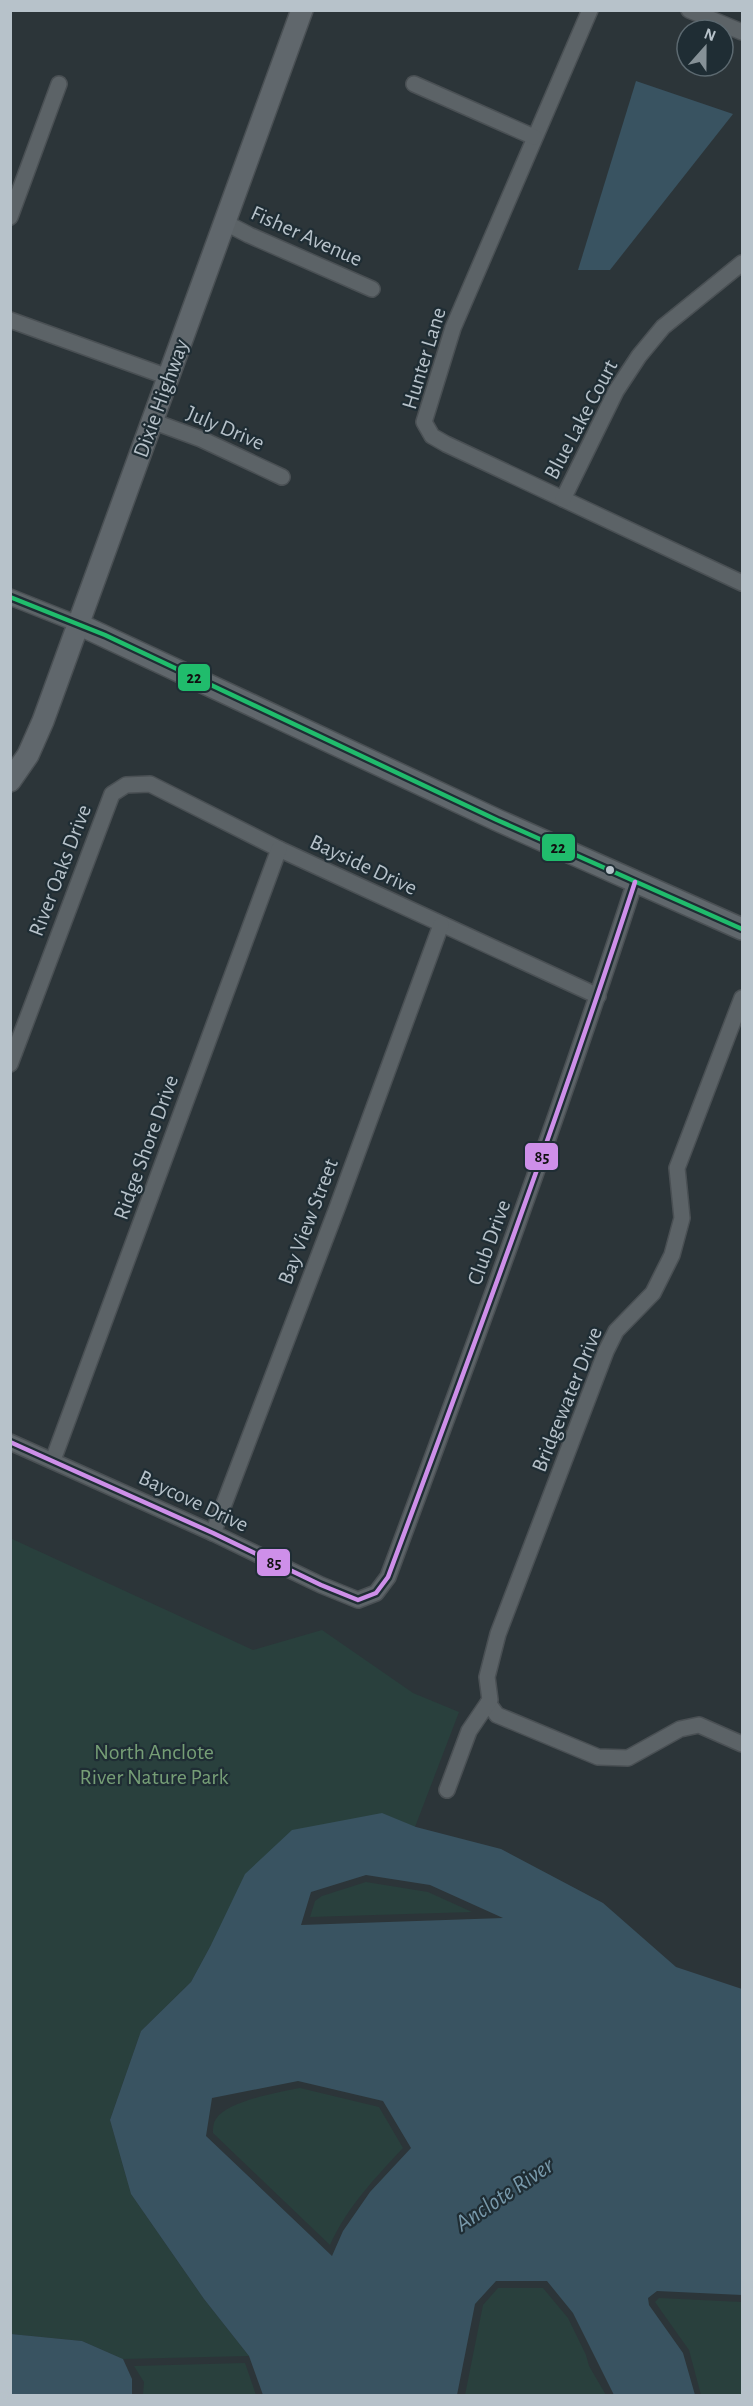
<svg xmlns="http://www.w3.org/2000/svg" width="753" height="2406" font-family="'Alegreya Sans',sans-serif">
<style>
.green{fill:#29403d}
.water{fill:#395361;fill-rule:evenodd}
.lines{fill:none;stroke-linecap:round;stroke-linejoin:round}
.street-casing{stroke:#4a5054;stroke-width:18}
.secondary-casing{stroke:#4a5054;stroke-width:24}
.street{stroke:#5c6367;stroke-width:15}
.secondary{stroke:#60676c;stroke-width:21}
.bus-1-casing{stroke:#1f2d34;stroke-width:9}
.bus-2-casing{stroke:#1f2d34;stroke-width:9}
.bus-1{stroke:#20bc6c;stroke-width:4.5}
.bus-2{stroke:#ce8fe9;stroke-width:4.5}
.bus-dot{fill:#b7c2ca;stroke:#1f2d34;stroke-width:2}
.labels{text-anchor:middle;stroke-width:4.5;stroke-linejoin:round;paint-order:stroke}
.street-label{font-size:22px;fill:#b7c2ca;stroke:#1f2d34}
.park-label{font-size:22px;fill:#769e76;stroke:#1f2d34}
.water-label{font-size:24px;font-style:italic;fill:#7899ab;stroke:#1f2d34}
.line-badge{stroke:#1f2d34;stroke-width:2}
.pale-badge-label{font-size:16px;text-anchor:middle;font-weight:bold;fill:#111}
</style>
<rect width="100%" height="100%" fill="#2c3539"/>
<g class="green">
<path d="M 10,1538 L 253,1650 L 322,1630 L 413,1693 L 459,1712 L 415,1827 L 381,1813 L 211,1945 L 191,1982 L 141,2031 L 110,2120 L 131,2194 L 204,2299 L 249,2356 L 123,2359 L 82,2341 L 11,2334 Z"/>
<path d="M 366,1882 L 428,1892 L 472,1912 L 310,1917 L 315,1901 L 322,1896 Z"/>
<path d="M 300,2088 L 379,2107 L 403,2148 C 375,2178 347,2207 330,2245 L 213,2133 C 213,2129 213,2123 216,2119 C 227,2101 280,2092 300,2088 Z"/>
<path d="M 498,2288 L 543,2288 L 568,2318 L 586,2355 L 589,2366 L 606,2395 L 465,2395 L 483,2305 Z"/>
<path d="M 659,2298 L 742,2302 L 742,2395 L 701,2395 L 689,2350 L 655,2302 Z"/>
<path d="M 245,2363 L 256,2395 L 143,2395 L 144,2382 L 134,2366 Z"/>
</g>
<g class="water">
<path d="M 636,81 L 733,114 L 610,270 L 578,270 Z"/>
<path d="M 382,1813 L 416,1827 L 501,1849 L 603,1903 L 676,1967 L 742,1989 L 742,2295 L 657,2291 L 648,2298 L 649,2305 L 683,2353 L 695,2395 L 614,2395 L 573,2313 L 547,2281 L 496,2281 L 475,2304 L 457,2395 L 263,2395 L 249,2356 L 204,2299 L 131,2194 L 110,2120 L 141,2031 L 191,1982 L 211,1945 L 245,1874 L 292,1830 ZM 366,1875 L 430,1885 L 503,1918 L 301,1925 L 311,1892 ZM 298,2081 L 383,2101 L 411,2148 L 370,2192 L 343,2231 L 332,2256 L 206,2136 L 212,2098 Z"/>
<path d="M 11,2334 L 82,2341 L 123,2359 L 132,2379 L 132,2395 L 11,2395 Z"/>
</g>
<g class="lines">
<defs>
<g id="street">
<path d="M 590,10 L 453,328 L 424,422 L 432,436 L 446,444 L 742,583"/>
<path d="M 689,10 L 742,32"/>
<path d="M 414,84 L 534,137"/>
<path d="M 10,217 L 59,84"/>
<path d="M 224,222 L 249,235 L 372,289"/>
<path d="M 10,320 L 168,377"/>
<path d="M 152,421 L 201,439 L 282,477"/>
<path d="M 563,499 L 616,391 L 639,356 L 663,327 L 742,263"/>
<path d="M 10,597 L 78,624"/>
<path d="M 10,1064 L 112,794 L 126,785 L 150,784 L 279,849 L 598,996"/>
<path d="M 10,1442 L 213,1533 L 321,1585 L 358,1600 L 376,1593 L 388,1577 C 474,1346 559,1116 635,882"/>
<path d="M 53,1460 L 279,849"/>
<path d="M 213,1533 L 337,1208 L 441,925"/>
<path d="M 488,1703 L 497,1715 L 598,1757 L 628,1758 L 680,1729 L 699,1725 L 742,1744"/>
<path d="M 447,1790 L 469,1731 L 490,1700 L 487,1677 L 498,1634 L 606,1351 L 616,1331 L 653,1293 L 672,1255 L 682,1218 L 677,1168 L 742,998"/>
</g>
<g id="secondary">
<path d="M 78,624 L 497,820 L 742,929"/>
<path d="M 10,781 L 28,755 L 43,721 L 302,10"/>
</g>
</defs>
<use href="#street" class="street-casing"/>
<use href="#secondary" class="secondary-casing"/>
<use href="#street" class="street"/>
<use href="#secondary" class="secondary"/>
<defs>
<path id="bus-1" d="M 10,597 L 105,635 L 497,820 L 742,929"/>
<path id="bus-2" d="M 10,1442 L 213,1533 L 321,1585 L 358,1600 L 376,1593 L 388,1577 C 474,1346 559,1116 635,882"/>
</defs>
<use href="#bus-1" class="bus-1-casing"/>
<use href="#bus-2" class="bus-2-casing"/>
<use href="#bus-1" class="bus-1"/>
<use href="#bus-2" class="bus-2"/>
</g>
<circle class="bus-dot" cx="610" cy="870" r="5"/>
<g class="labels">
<g class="street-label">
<text transform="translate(307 235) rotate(24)" y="8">Fisher Avenue</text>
<text transform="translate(423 358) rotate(-73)" y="8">Hunter Lane</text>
<text transform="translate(160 398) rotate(-70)" y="8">Dixie Highway</text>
<text transform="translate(580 419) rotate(-62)" y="8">Blue Lake Court</text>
<text transform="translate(226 427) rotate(23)" y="8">July Drive</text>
<text transform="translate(364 864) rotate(25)" y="8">Bayside Drive</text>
<text transform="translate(59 870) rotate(-69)" y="8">River Oaks Drive</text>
<text transform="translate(145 1147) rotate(-70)" y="8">Ridge Shore Drive</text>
<text transform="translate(307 1221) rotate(-69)" y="8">Bay View Street</text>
<text transform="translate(488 1242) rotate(-70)" y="8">Club Drive</text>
<text transform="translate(566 1399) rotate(-68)" y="8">Bridgewater Drive</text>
<text transform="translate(194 1500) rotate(25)" y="8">Baycove Drive</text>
</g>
<g class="park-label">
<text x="154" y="1759">North Anclote<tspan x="154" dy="25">River Nature Park</tspan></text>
</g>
<g class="water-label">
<text transform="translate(504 2194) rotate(-34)" y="8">Anclote River</text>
</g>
</g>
<g class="line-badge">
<rect x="177" y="663" width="34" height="29" rx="6" fill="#20bc6c"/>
<rect x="541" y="833" width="35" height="29" rx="6" fill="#20bc6c"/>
<rect x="524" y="1142" width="35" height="29" rx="6" fill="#ce8fe9"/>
<rect x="256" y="1548" width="35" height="29" rx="6" fill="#ce8fe9"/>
</g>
<g class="pale-badge-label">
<text x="194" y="683">22</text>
<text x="558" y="853">22</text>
<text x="542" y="1162">85</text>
<text x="274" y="1568">85</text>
</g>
<rect width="753" height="2406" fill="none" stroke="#b7c2ca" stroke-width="24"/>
<g transform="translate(705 48) rotate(21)"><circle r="28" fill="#1f2d34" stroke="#5c6970" stroke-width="1.5"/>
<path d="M0-4.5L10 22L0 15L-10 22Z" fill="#869197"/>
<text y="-9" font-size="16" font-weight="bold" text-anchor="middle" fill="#b7c2ca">N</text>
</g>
</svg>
